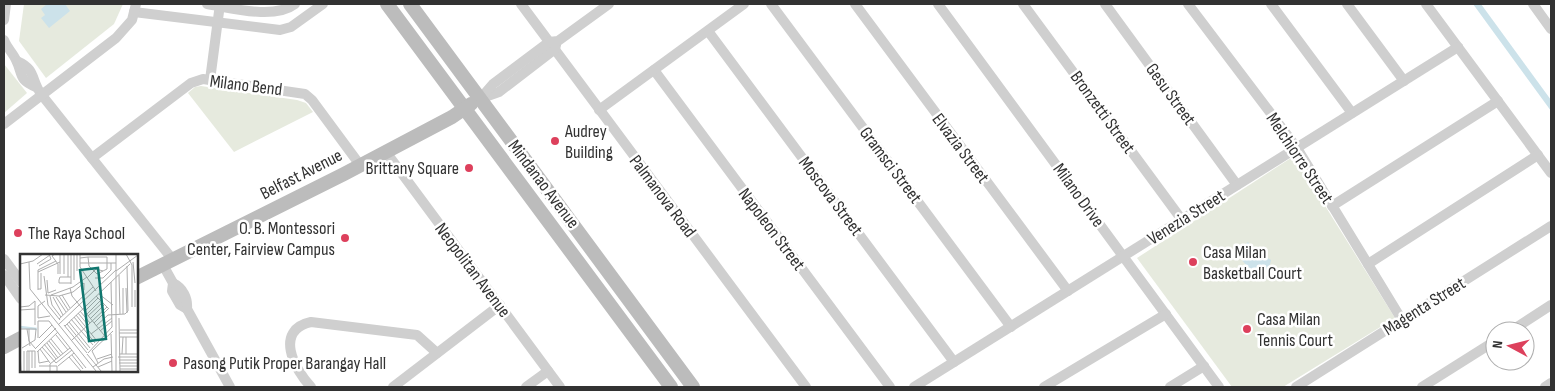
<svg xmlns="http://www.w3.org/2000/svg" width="1555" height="391" font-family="'Sofia Sans Condensed',sans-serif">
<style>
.green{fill:#e6eade}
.water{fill:#cce2ea}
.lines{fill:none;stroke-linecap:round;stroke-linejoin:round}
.street{stroke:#cfcfcf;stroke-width:10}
.secondary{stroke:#bcbcbc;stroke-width:14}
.poi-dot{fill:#dd405c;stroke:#fff;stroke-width:2}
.labels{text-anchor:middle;stroke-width:5;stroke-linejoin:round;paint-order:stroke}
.street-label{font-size:18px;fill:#323232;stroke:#fff}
.poi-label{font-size:18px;fill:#323232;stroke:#fff;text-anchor:start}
.inset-river{fill:none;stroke:#cce2ea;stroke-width:2.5}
.inset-road{fill:none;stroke:#adadad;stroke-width:1}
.view{fill:#0f766e;fill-opacity:0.15;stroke:#0f766e;stroke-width:2.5}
.inset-edge{fill:none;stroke:#323232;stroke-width:2.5}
</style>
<rect width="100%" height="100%" fill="#fff"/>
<g class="green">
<path d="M 24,4 L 123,4 L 114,24 L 46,78 L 19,41 Z"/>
<path d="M 4,64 L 27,93 L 4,113 Z"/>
<path d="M 201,86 L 297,100 L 306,103 L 313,112 L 234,152 L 188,93 L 195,87 Z"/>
<path d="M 1294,156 L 1395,318 L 1283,387 L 1232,387 L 1137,258 Z"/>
</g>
<g class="water">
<path d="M 47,4 L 65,4 L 70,11 L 49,28 L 41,18 L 45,15 L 41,9 Z"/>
<path d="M 1473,4 L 1481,4 L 1551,100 L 1551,111 Z"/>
<path d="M 1248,242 L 1260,258 L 1266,257 L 1271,260 L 1269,269 L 1263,270 L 1259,267 L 1252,273 L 1236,252 Z"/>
</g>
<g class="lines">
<g class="street">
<path d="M 207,4 C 232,8 274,20 295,4"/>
<path d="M 521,4 L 806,387"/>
<path d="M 771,4 L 1011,327"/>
<path d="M 855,4 L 1068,291"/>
<path d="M 938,4 L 1219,387"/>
<path d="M 1023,4 L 1182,220"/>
<path d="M 1105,4 L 1237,185"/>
<path d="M 1188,4 L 1297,148 L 1402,320"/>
<path d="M 1271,4 L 1352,113"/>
<path d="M 1347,4 L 1404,81"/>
<path d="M 1426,4 L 1551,173"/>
<path d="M 1533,4 L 1551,29"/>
<path d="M 134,12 L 280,30 L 291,27 L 323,4"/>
<path d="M 4,20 L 6,4"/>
<path d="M 708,31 L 954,362"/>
<path d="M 4,40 C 7,48 13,53 16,60 C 23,74 18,80 36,87"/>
<path d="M 17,61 C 36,69 31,80 41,94 L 173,260"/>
<path d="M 654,70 L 890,387"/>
<path d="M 210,80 L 220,4"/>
<path d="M 482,98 L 499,92 L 555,49 L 556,45"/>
<path d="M 480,99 L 493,84 L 549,42 L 558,41 L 609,4"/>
<path d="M 599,110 L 744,4"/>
<path d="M 4,124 L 116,38 L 132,20 L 136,4"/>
<path d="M 386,152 L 560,387"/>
<path d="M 92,158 L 191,83 L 203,79 L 305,94 L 312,100 L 360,165"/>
<path d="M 1332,206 L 1498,101"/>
<path d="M 4,259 L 21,282"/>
<path d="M 1368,264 L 1538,155"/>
<path d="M 163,265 L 173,283 L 172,291 L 180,305 L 187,309"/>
<path d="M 4,275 L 21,299"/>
<path d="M 173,283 C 183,288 188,298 187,309 L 230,387"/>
<path d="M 1511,331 L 1551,305"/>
<path d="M 311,387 C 294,369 274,330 311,322 L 417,335 L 437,353"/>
<path d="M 393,387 L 500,305"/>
<path d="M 526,387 L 548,371"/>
<path d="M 914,387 L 1458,47"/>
<path d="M 1044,387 L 1166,314"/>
<path d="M 1170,387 L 1204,366"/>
<path d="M 1296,387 L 1551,226"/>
<path d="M 1422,387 L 1495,341"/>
<path d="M 1545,387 L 1551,383"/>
</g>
<g class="secondary">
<path d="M 387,4 L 671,387"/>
<path d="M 410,4 L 693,387"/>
<path d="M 136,278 L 344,174 L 452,117 L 471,104"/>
<path d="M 4,347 L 21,338"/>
</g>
</g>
<g class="poi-dot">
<circle cx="555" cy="141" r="5"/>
<circle cx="469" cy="168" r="5"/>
<circle cx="18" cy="233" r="5"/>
<circle cx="345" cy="238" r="5"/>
<circle cx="1193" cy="262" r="5"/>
<circle cx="1247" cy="329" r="5"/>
<circle cx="173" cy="363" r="5"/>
</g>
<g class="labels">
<g class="street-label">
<text transform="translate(246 85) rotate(7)" y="6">Milano Bend</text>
<text transform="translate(1171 94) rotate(54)" y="6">Gesu Street</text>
<text transform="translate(1103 112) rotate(54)" y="6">Bronzetti Street</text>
<text transform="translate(961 148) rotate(53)" y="6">Elvazia Street</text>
<text transform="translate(1300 158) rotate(56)" y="6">Melchiorre Street</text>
<text transform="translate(891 165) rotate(53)" y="6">Gramsci Street</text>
<text transform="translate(301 174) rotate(-27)" y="6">Belfast Avenue</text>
<text transform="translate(544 184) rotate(53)" y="6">Mindanao Avenue</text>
<text transform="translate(1079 195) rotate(54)" y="6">Milano Drive</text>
<text transform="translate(663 196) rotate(53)" y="6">Palmanova Road</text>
<text transform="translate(831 196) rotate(53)" y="6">Moscova Street</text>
<text transform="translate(1186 217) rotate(-32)" y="6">Venezia Street</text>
<text transform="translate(772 229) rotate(53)" y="6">Napoleon Street</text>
<text transform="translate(473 270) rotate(53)" y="6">Neopolitan Avenue</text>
<text transform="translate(1424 306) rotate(-32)" y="6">Magenta Street</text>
</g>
<g class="poi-label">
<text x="565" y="137">Audrey<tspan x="565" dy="21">Building</tspan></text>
<text x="459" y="174" text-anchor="end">Brittany Square</text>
<text x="335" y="234" text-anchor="end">O. B. Montessori<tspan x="335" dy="21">Center, Fairview Campus</tspan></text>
<text x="28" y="239">The Raya School</text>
<text x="1203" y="258">Casa Milan<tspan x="1203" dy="21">Basketball Court</tspan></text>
<text x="1257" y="325">Casa Milan<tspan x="1257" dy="21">Tennis Court</tspan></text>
<text x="183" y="369">Pasong Putik Proper Barangay Hall</text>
</g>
</g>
<g transform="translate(20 254)">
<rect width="118" height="118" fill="#fff"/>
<path class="inset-river" d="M 0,73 L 17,75"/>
<path class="inset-road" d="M 35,0 L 32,2 L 38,10 L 38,20M 44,0 L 44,20M 51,0 L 51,30M 54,0 L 54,26M 57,0 L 57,17M 60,0 L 60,13 L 76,37M 106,0 L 112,11 L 112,53M 60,4 L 68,3 L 87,3 L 87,15 L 77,20 L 69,12 L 68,3M 9,8 L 10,35 L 76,117M 113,8 L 115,29M 60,9 L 96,9M 0,10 L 13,7 L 23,0M 17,10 L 30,1M 19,12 L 31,5 L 29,0M 96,17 L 118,1M 18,18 L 40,8M 40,20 L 40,0M 99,21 L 100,60M 24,22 L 28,51M 48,23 L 48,0M 51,23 L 40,23 L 39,26 L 39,29 L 51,29M 67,24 L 76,15 L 83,17M 75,24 L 83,24 L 91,16 L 91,9M 27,26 L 28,39 L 36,36M 50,34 L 52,42 L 84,81M 103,34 L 103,60M 106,34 L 107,59M 18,35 L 21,35 L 21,19M 18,36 L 18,16 L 36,7M 79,40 L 93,51M 25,41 L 39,42 L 53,38 L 64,29 L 64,36M 31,41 L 53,33 L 67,23M 42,41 L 50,54M 30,42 L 32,51 L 41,63M 39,42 L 48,56M 76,42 L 88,54M 33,43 L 43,61M 36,43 L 46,58M 15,47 L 15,71M 25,47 L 18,52 L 18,64 L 30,62M 28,51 L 40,66M 0,53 L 9,52 L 15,47M 115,53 L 115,36M 0,56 L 15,55M 60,57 L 70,69M 65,57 L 78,44M 58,59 L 68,71M 67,60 L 80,47M 56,61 L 77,87M 68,62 L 82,49M 54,63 L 75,89M 99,64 L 100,117M 39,65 L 73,33M 51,65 L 73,91M 70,65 L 84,51M 18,67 L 29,67 L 35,75M 49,68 L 70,94M 74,69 L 89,54M 47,70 L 68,96M 38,71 L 96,16M 44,71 L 67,99M 45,72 L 110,10M 76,72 L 88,61 L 105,60 L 108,57 L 107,12M 0,75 L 16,75 L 15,86M 7,75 L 10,92M 9,75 L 9,87 L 15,94M 35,75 L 66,114M 100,76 L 118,76M 80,77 L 92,67M 99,79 L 118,79M 71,80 L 92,64M 91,80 L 92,117M 36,81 L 48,96M 100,83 L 118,83M 106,83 L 106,100M 18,84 L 18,67M 19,84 L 32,71M 31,85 L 43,100M 52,86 L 87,53M 29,87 L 41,102M 27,89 L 38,104M 24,90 L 36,105M 22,93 L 36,109 L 52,96M 2,94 L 15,86M 15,95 L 36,74M 20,95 L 30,109M 0,97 L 1,117M 4,97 L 4,117M 15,97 L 15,114M 18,97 L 19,109 L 29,107M 17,98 L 38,78M 68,99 L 92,73 L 91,28M 67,100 L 81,117M 99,100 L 118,100M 102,100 L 103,83M 52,101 L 63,115M 49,103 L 61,117M 98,103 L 118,103M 77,105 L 92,100M 99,106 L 118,106M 78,109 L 72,97 L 93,77M 99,109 L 118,109M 19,112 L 37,112 L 37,117M 38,112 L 54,99M 100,112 L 118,112M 73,113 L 84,105 L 93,103M 78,113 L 92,107M 12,114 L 12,97M 100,115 L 118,115M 7,117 L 7,97 L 15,97M 9,117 L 9,97M 30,117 L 30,110 L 50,94M 96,117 L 96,0"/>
<path class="view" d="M 78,14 L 86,85 L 69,87 L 60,16 Z"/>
<rect width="118" height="118" class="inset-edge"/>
</g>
<rect width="1555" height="391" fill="none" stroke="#323232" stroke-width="10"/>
<g transform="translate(1510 346) rotate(277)"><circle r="24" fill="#ffffff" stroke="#adadad"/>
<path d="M0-4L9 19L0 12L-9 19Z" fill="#dd405c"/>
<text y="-8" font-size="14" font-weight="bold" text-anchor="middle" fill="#323232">N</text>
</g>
</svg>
